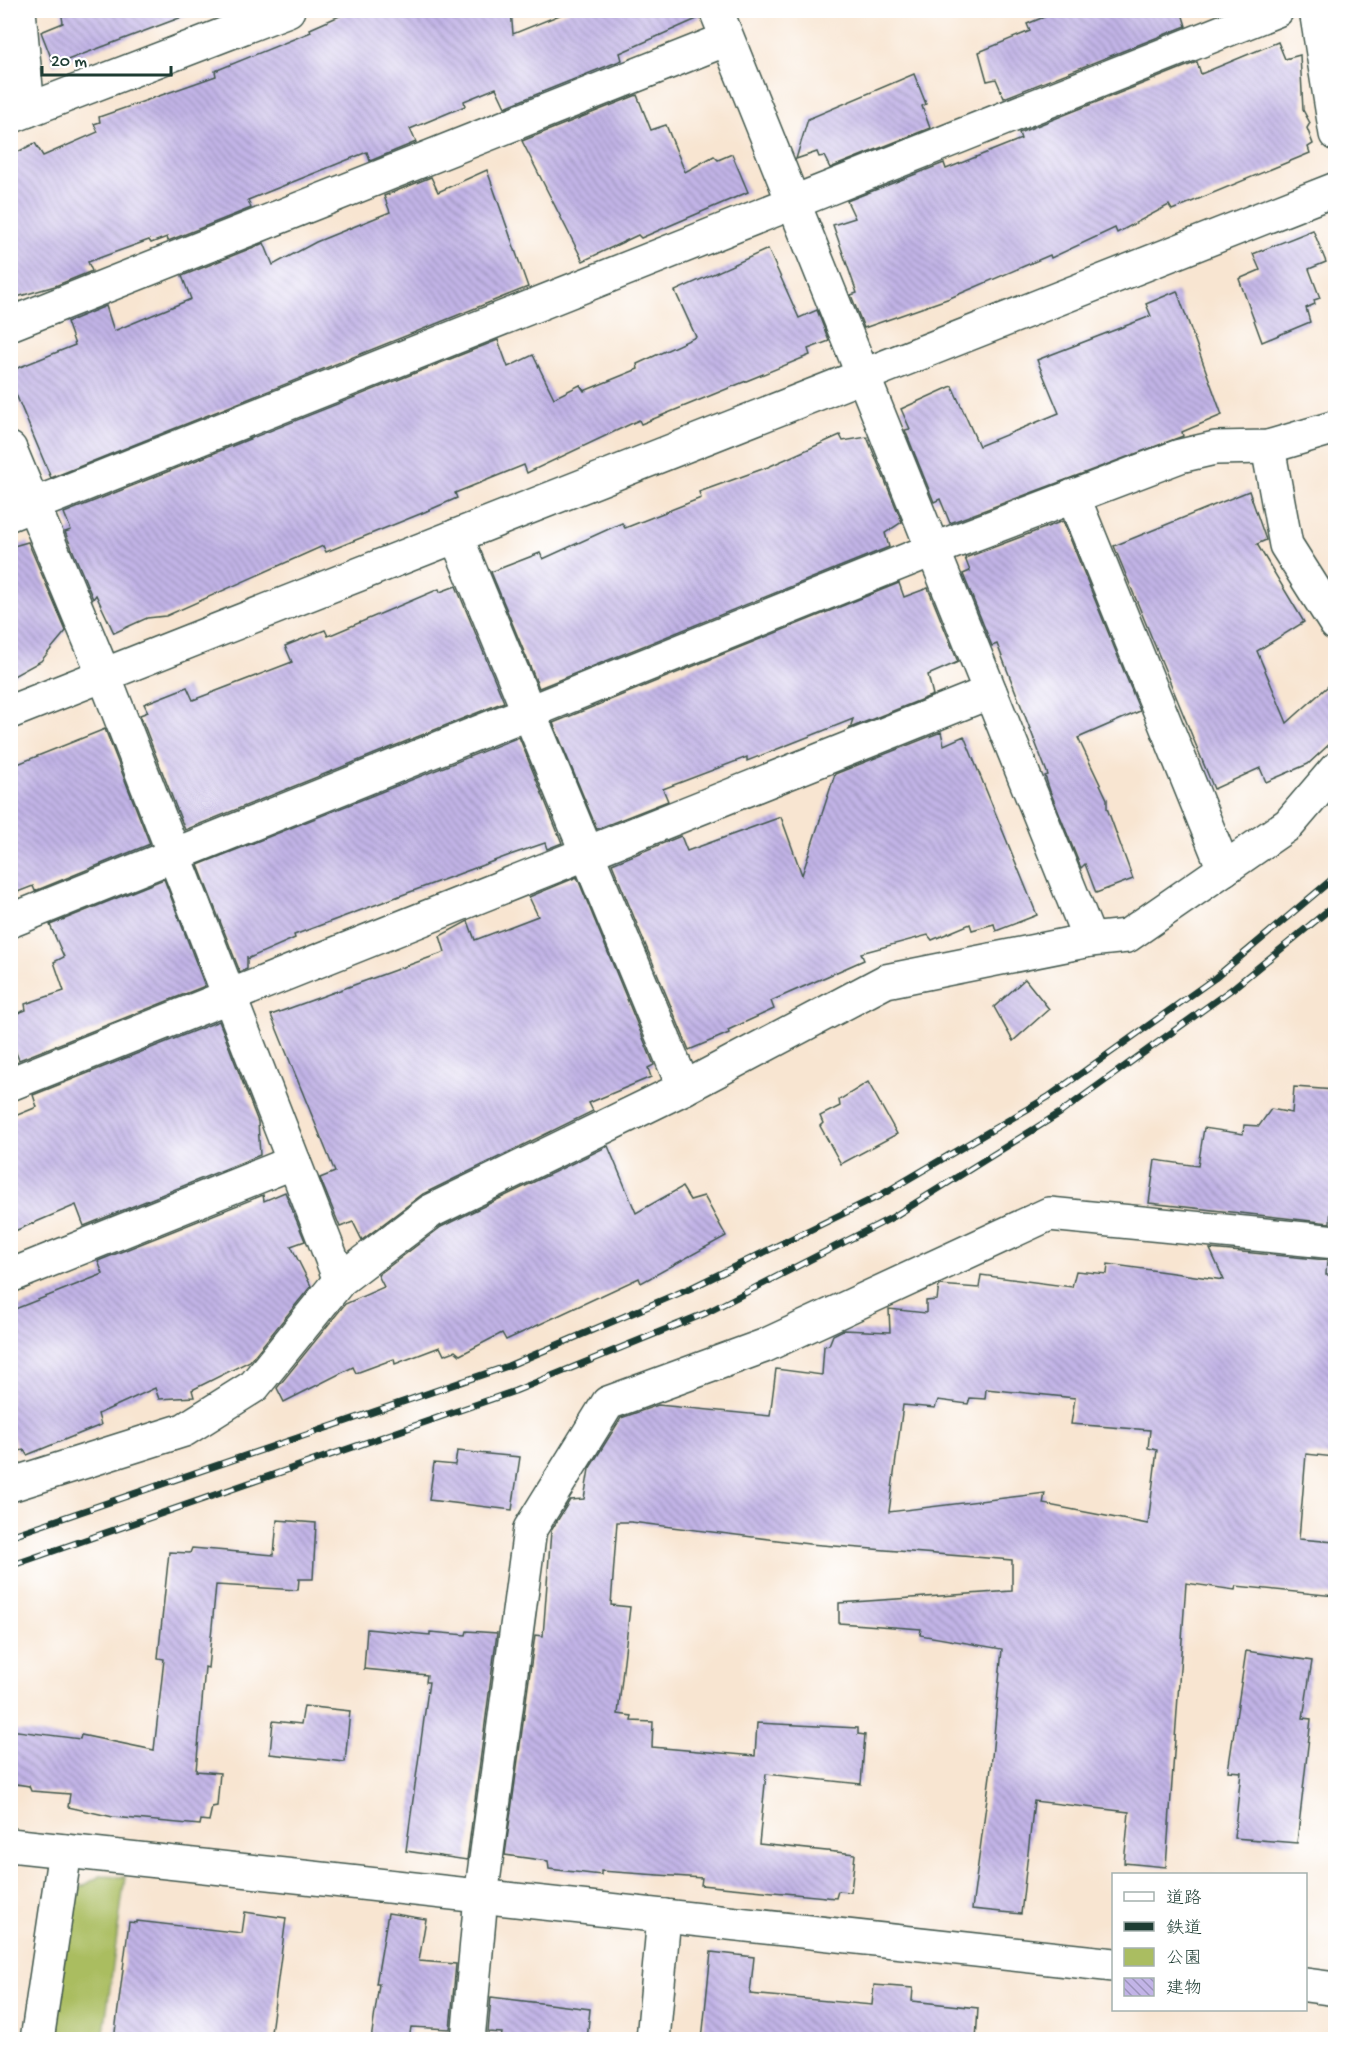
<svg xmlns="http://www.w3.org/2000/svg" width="1346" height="2050" font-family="'Gochi Hand','Klee One',sans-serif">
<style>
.park{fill:#aabd61;stroke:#647d4a;stroke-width:1.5}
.building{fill:url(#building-back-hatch);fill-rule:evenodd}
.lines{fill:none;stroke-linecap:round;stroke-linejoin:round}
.minor-casing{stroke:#40564c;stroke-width:36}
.minor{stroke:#fff;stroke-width:33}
.rail-casing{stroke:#1f3d34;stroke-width:7}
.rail{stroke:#fff;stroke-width:4.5;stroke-dasharray:14;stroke-linecap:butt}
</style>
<defs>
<pattern id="building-back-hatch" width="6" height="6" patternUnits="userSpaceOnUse" patternTransform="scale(1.5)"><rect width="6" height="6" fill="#c2b4e7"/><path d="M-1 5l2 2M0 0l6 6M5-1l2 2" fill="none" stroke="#9d94bc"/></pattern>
</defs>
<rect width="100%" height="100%" fill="#fff"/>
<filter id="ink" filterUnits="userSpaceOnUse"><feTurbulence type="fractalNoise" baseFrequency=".0167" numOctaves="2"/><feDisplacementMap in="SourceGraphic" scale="12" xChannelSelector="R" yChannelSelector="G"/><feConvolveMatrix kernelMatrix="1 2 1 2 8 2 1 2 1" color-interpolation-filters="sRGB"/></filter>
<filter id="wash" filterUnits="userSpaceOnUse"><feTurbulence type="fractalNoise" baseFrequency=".008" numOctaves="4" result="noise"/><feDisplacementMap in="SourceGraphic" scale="24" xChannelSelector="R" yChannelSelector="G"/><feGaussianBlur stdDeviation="1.35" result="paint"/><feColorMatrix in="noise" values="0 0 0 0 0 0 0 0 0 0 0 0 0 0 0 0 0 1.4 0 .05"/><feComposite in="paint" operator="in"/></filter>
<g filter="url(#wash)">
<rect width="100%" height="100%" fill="#f8e5d1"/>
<path class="park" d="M 100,1876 L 125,1877 L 103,2039 L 54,2040 L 71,1893 Z"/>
<g id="blocks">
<g class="building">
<path d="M 61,10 L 189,10 L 190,14 L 54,65 L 41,32 L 63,23 Z"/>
<path d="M 353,10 L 511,10 L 513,34 L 572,10 L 698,10 L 699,18 L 620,53 L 622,60 L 505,107 L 496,88 L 464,101 L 465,106 L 410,129 L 416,142 L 370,161 L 367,152 L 248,200 L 251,208 L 168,241 L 167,237 L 151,243 L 149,240 L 88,262 L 92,271 L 55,286 L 10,299 L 10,156 L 35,143 L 43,156 L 98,132 L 94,124 L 100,122 L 99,117 L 216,76 L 215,71 L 311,32 L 310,29 Z"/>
<path d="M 1061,10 L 1181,10 L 1186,26 L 1004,98 L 996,79 L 987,81 L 979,52 L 1030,31 L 1027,24 Z"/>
<path d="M 1278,42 L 1285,59 L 1300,55 L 1303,110 L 1310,123 L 1307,128 L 1313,144 L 1308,147 L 1310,153 L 1172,210 L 1169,205 L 1117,233 L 1115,228 L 1051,258 L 1050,255 L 950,298 L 864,328 L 851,295 L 857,293 L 833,225 L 855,218 L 847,201 L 944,163 L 946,169 L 1021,139 L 1019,133 L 1197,62 L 1201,74 Z"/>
<path d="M 914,74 L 926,104 L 922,106 L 930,128 L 830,168 L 824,156 L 819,157 L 817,152 L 796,159 L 808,119 Z"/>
<path d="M 637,95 L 651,130 L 666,125 L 685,172 L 714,156 L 718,160 L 732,154 L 748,192 L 641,238 L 638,235 L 583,261 L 522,141 Z"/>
<path d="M 487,170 L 528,287 L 51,478 L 10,380 L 10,371 L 75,345 L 67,322 L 106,306 L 114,331 L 191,299 L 182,276 L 264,243 L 273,265 L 316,242 L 390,212 L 384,196 L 431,177 L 438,192 Z"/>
<path d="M 1313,230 L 1326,262 L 1309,269 L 1320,298 L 1314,300 L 1315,304 L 1306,308 L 1310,322 L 1262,342 L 1239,279 L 1260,270 L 1253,254 Z"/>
<path d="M 768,249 L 799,318 L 817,310 L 829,341 L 808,349 L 810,355 L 641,424 L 639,420 L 527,473 L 524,465 L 455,493 L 457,498 L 420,514 L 326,552 L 323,546 L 166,616 L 147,618 L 114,633 L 96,595 L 93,599 L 65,532 L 71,530 L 64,513 L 498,340 L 508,367 L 533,355 L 554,398 L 580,385 L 584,391 L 638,369 L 637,364 L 696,337 L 675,291 Z"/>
<path d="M 1177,291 L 1222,415 L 1182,432 L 1183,436 L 950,523 L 940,499 L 934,502 L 905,430 L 910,429 L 901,409 L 952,386 L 979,446 L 1059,413 L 1037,360 L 1151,316 L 1146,304 Z"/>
<path d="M 840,435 L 843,441 L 867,437 L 902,522 L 885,533 L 889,547 L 539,688 L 491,572 L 540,553 L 543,559 L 622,523 L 625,528 L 701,498 L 699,492 L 768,467 Z"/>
<path d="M 1249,491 L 1266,540 L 1257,544 L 1304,622 L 1257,651 L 1287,723 L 1335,680 L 1335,739 L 1308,764 L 1266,782 L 1260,768 L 1214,789 L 1114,546 Z"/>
<path d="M 1063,521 L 1140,711 L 1078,738 L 1107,799 L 1107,808 L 1133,879 L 1096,893 L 1085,864 L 1081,868 L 1050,791 L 1045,776 L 1048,775 L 997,644 L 992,646 L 963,574 L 970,571 L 965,558 Z"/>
<path d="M 28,542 L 66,631 L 41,661 L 10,678 L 10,547 Z"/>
<path d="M 899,583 L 904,597 L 928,588 L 958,662 L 928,675 L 933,695 L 850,728 L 853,719 L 747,761 L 747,757 L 663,789 L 668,801 L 597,829 L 553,723 Z"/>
<path d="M 456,586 L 504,702 L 185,830 L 140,715 L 148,712 L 144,704 L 187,687 L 193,700 L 292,662 L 285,646 L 325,630 L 328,636 L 439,589 L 440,592 Z"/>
<path d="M 105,729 L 150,844 L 35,891 L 33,886 L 10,895 L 10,767 Z"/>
<path d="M 941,732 L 944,745 L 964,736 L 1037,915 L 996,931 L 994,924 L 972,930 L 970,924 L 932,940 L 928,935 L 861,953 L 864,960 L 771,1001 L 774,1009 L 728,1030 L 729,1033 L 689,1050 L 612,864 L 681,836 L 687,851 L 781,817 L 802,875 L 835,774 Z"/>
<path d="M 519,737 L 562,843 L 547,849 L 545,843 L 510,855 L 294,935 L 295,938 L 247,959 L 247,956 L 247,969 L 240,972 L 198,865 Z"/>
<path d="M 577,877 L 654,1065 L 648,1068 L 651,1077 L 589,1103 L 593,1111 L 423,1194 L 362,1240 L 353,1222 L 340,1227 L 320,1178 L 335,1172 L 271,1015 L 445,952 L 440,936 L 468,921 L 475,940 L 538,916 L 529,897 Z"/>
<path d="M 164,879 L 205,986 L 19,1060 L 10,1038 L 10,1016 L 26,1010 L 25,1004 L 64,991 L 54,962 L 64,957 L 50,925 Z"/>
<path d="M 1025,979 L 1049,1009 L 1013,1041 L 994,1007 Z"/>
<path d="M 219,1021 L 258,1122 L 260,1155 L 84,1226 L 76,1205 L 10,1233 L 10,1118 L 37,1107 L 33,1095 Z"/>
<path d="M 868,1082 L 897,1134 L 841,1164 L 820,1126 L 823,1123 L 820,1116 L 840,1106 L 839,1100 Z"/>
<path d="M 1294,1087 L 1335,1090 L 1335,1149 L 1330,1223 L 1149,1203 L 1155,1160 L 1198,1166 L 1204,1128 L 1243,1134 L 1244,1125 L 1259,1126 L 1271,1109 L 1292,1113 Z"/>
<path d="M 608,1146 L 636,1213 L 682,1187 L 690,1200 L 704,1196 L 726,1236 L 641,1283 L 639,1278 L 506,1340 L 502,1333 L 460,1355 L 455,1351 L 444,1355 L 440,1347 L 395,1364 L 394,1359 L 356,1373 L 353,1367 L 284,1402 L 277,1388 L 345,1304 L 384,1287 L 378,1275 L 441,1227 Z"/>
<path d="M 285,1192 L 305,1241 L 291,1246 L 311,1286 L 250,1361 L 192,1390 L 194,1397 L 159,1399 L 155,1388 L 98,1414 L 101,1425 L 27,1455 L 24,1450 L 18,1451 L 10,1428 L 10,1311 L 103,1274 L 98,1261 L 263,1195 L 264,1201 Z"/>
<path d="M 1210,1249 L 1327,1260 L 1326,1275 L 1335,1275 L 1335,1457 L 1306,1454 L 1299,1539 L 1335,1542 L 1335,1596 L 1236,1586 L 1235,1590 L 1186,1583 L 1166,1867 L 1124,1863 L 1129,1812 L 1034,1801 L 1021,1914 L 972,1909 L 991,1768 L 1002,1649 L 920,1635 L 921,1629 L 839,1623 L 839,1603 L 1012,1591 L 1012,1560 L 809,1544 L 631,1522 L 617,1522 L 611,1605 L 630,1607 L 618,1714 L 632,1716 L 631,1721 L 653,1722 L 652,1747 L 755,1756 L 757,1723 L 858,1728 L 858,1734 L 865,1735 L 861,1784 L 766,1774 L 759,1844 L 855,1854 L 851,1892 L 838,1891 L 836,1898 L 701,1885 L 702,1878 L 601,1871 L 601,1875 L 549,1869 L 548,1861 L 505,1855 L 535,1635 L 543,1636 L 551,1531 L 570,1500 L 584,1499 L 589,1469 L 621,1418 L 658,1405 L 770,1416 L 776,1369 L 822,1375 L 824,1346 L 829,1345 L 833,1335 L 843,1330 L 890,1332 L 889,1309 L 926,1313 L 926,1301 L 937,1300 L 939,1285 L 979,1288 L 981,1275 L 1072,1287 L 1076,1271 L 1107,1274 L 1108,1264 L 1224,1280 ZM 986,1389 L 1075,1398 L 1071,1424 L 1150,1430 L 1148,1448 L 1157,1450 L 1148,1524 L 1043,1504 L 1045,1493 L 889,1512 L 903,1405 L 935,1408 L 938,1400 L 968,1404 L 970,1398 L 985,1399 Z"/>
<path d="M 457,1451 L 520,1457 L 512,1510 L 429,1500 L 434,1463 L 455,1465 Z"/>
<path d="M 277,1520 L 316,1523 L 313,1579 L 299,1579 L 298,1590 L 216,1585 L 208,1668 L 205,1667 L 196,1771 L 220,1773 L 217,1806 L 212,1807 L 209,1821 L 201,1820 L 200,1825 L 113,1817 L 68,1807 L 70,1794 L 31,1791 L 29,1786 L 10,1783 L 10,1730 L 80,1739 L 81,1735 L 154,1750 L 164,1659 L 158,1658 L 169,1552 L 190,1553 L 192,1548 L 274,1555 Z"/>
<path d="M 367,1629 L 430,1635 L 430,1632 L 466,1635 L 467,1631 L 497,1633 L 467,1860 L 406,1851 L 429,1682 L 426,1682 L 427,1675 L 364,1669 Z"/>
<path d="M 1246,1651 L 1312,1661 L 1303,1718 L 1311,1719 L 1297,1843 L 1234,1838 L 1241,1772 L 1228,1771 Z"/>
<path d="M 304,1706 L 350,1711 L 345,1762 L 270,1754 L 273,1721 L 301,1724 Z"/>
<path d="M 245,1912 L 286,1918 L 270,2040 L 114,2040 L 129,1922 L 137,1923 L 137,1921 L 242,1933 Z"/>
<path d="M 388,1913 L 426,1919 L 419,1961 L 456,1964 L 450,2029 L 411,2027 L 409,2040 L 371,2040 L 379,1984 L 376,1984 Z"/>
<path d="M 711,1952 L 754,1957 L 750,1994 L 872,2005 L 874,1985 L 913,1988 L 912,2001 L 978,2008 L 976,2040 L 702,2040 Z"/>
<path d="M 491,1997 L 590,2009 L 587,2040 L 501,2040 L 502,2033 L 488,2032 Z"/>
</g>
</g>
</g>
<g filter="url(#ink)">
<use href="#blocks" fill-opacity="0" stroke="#40564c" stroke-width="1.5"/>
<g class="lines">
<defs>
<g id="minor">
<path d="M 19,10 L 28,110"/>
<path d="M 716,10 L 1090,940"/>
<path d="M 1316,10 L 1336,134"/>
<path d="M 10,117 L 288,10"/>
<path d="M 10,324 L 727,39"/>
<path d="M 1268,447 L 1286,545 L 1336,624"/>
<path d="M 10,449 L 104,675 L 340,1280"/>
<path d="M 1073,496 L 1224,869"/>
<path d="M 10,514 L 1277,10"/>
<path d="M 456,536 L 684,1088"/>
<path d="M 10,712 L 1336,189"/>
<path d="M 10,921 L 932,550 L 1180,456 L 1215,448 L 1268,447 L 1336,427"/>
<path d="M 10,1084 L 990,692"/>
<path d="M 10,1276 L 294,1162"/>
<path d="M 10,1485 L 184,1430 L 254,1386 L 340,1280 L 431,1211 L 684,1088 L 886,981 L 1090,940 L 1127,936 L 1289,824 L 1336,769"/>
<path d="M 10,1845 L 1114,1965"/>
<path d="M 1306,1985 L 1336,1989"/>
<path d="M 37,2040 L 65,1851"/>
<path d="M 468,2040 L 481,1897 L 530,1529 L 608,1403 L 764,1346 L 1049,1214 L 1336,1242"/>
<path d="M 653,2040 L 664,1916"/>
</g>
</defs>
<use href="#minor" class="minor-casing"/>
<use href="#minor" class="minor"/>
<defs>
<g id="rail">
<path d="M 10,1536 L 508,1366 L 691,1288 L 881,1195 L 1048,1097 L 1215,978 L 1336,876"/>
<path d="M 10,1566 L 515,1391 L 706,1313 L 893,1217 L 1060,1113 L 1232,989 L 1336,904"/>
</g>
</defs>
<use href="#rail" class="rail-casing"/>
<use href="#rail" class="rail"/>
</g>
</g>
<rect width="1346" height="2050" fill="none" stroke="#fff" stroke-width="36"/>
<rect x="1112" y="1873" width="195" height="138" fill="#ffffff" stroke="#a5b1ae" stroke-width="1.5"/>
<rect x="1124" y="1892" width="30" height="9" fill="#ffffff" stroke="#a5b1ae" stroke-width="1.5"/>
<text x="1166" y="1903" font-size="18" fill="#1f3d34">道路</text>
<rect x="1124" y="1922" width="30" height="9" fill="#1f3d34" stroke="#a5b1ae" stroke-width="1.5"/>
<text x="1166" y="1933" font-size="18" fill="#1f3d34">鉄道</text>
<rect x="1124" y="1948" width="30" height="18" fill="#aabd61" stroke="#a5b1ae" stroke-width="1.5"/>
<text x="1166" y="1963" font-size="18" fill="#1f3d34">公園</text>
<rect x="1124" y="1978" width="30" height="18" fill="url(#building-back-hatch)" stroke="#a5b1ae" stroke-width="1.5"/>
<text x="1166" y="1993" font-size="18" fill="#1f3d34">建物</text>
<path d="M42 66v9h129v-9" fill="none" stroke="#1f3d34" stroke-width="3"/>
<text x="51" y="66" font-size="18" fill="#1f3d34" stroke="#ffffff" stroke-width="4.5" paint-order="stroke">20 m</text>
</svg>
